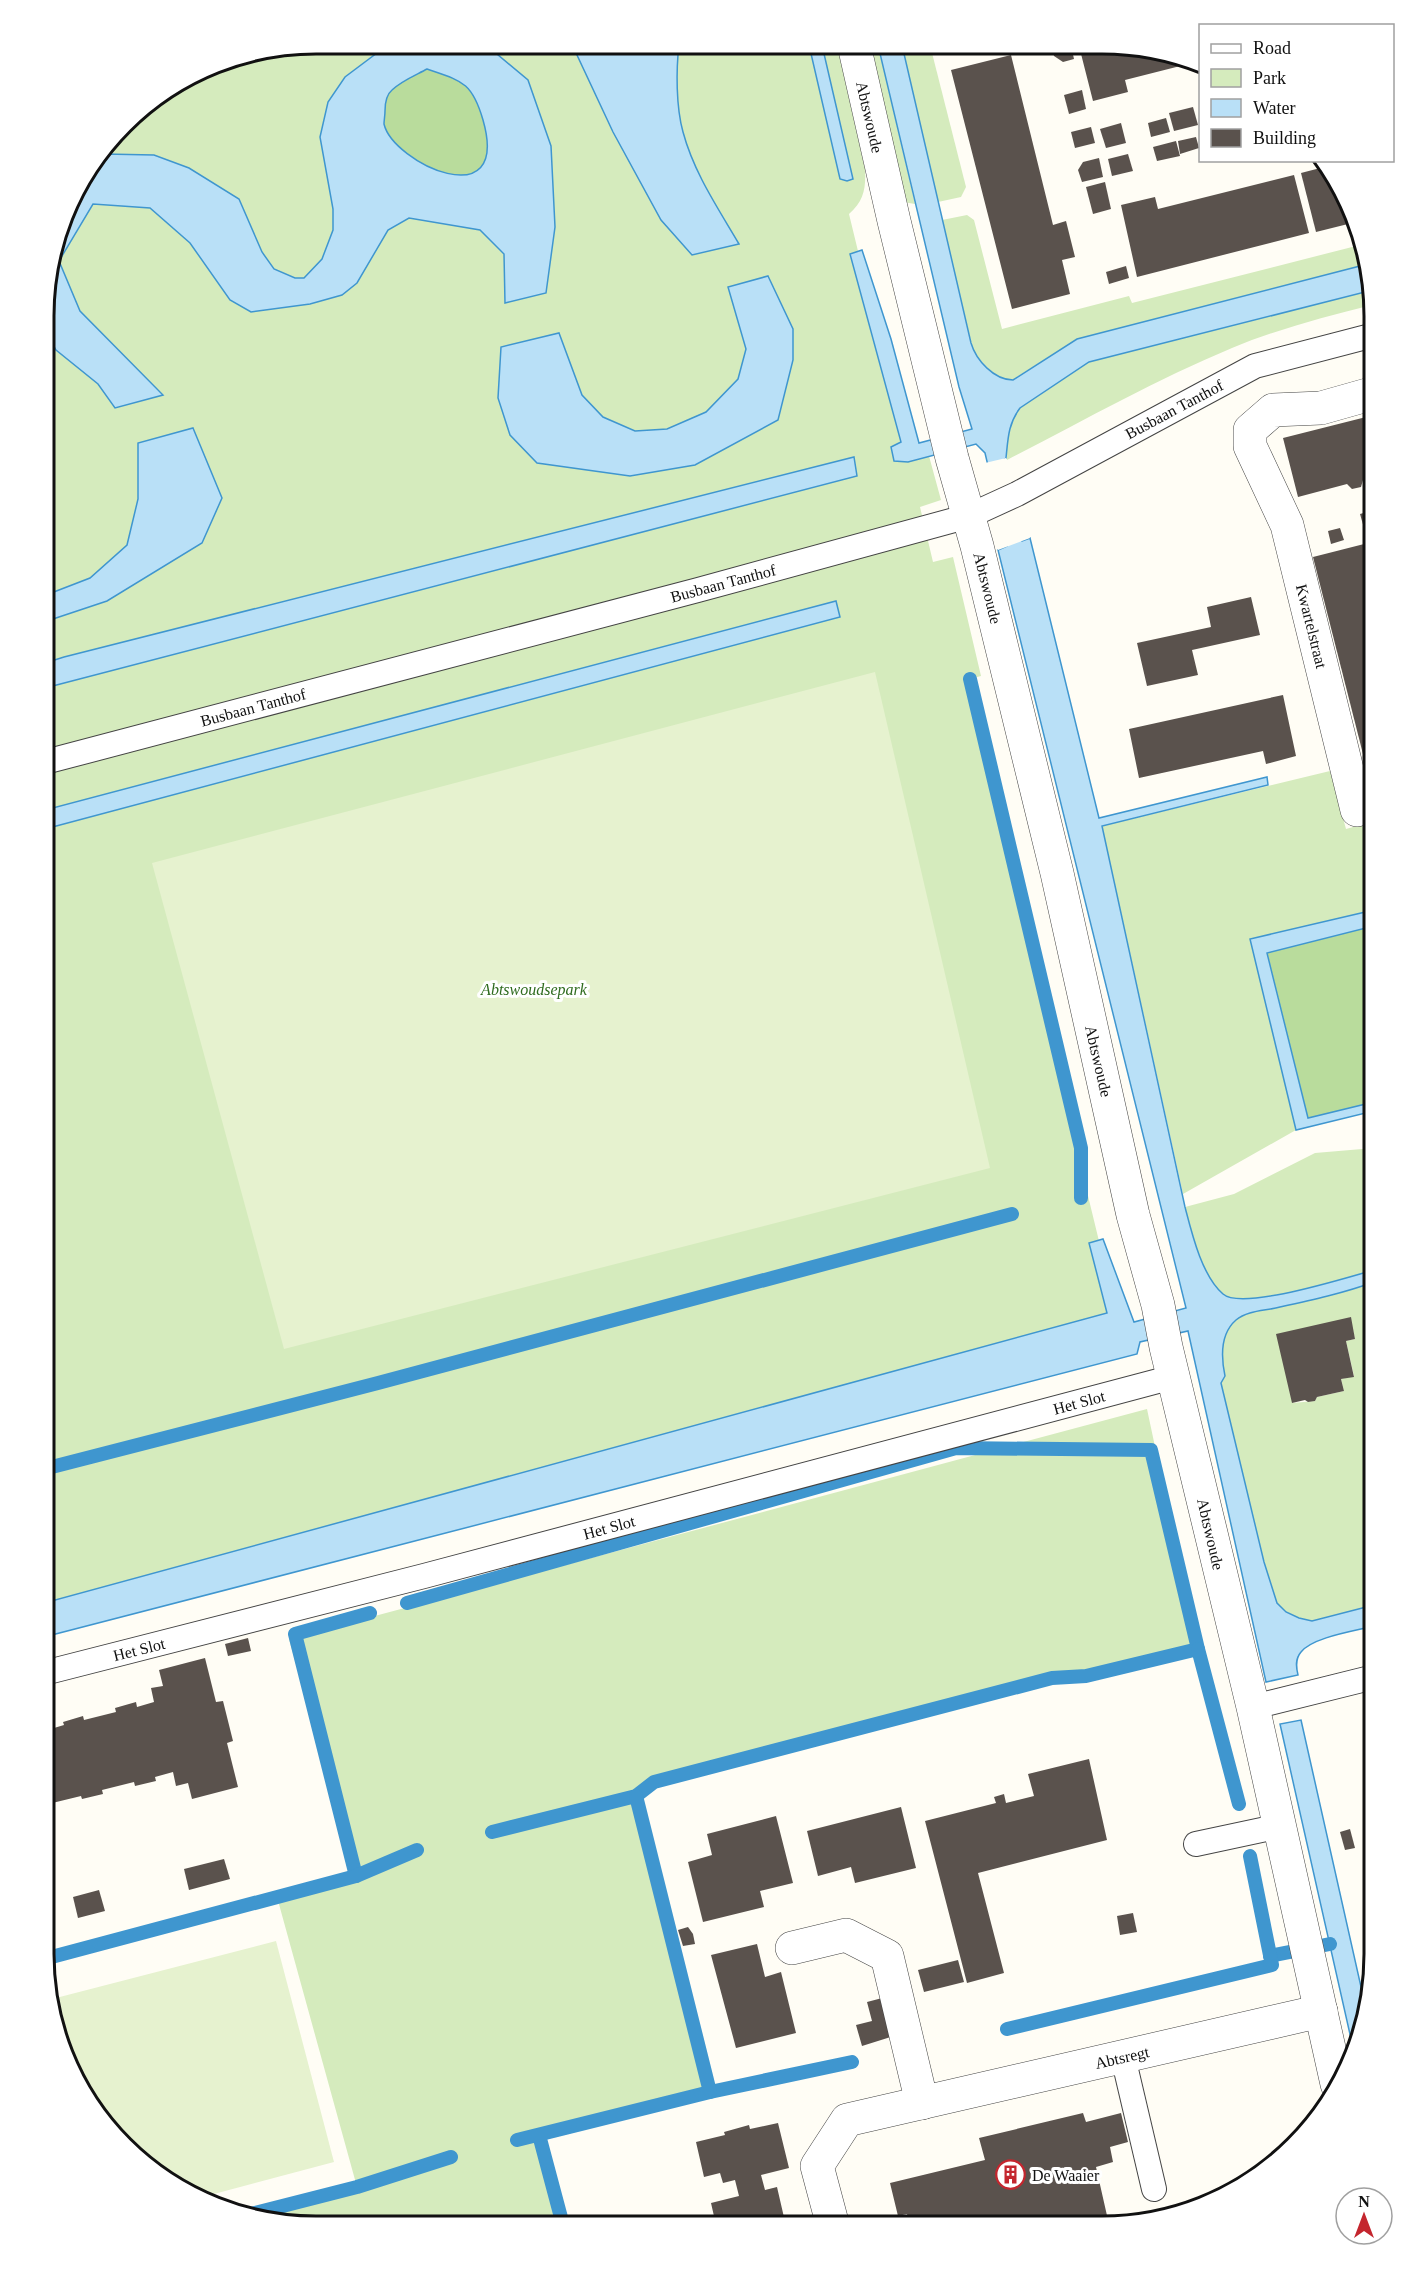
<svg xmlns="http://www.w3.org/2000/svg" width="1418" height="2270" font-family="Georgia,serif">
<style>
.green{fill:#d5ebbd;fill-rule:evenodd}
.forest{fill:#b9dc9c}
.pitch{fill:#e6f2cf}
.water{fill:#b9e0f7;stroke:#3f96cf;stroke-width:1.5;fill-rule:evenodd}
.pier{fill:#fffdf5}
.lines{fill:none;stroke-linecap:round;stroke-linejoin:round}
.stream{stroke:#3f96cf;stroke-width:14}
.building{fill:#5a524d}
.lane-casing{stroke:#444;stroke-width:26}
.street-casing{stroke:#444;stroke-width:34}
.lane{stroke:#fff;stroke-width:24}
.street{stroke:#fff;stroke-width:33}
.labels{text-anchor:middle;stroke-width:6;stroke-linejoin:round;paint-order:stroke}
.street-label{font-size:16px;fill:#111;stroke:#fff}
.park-label{font-size:16px;font-style:italic;fill:#2f6b1f;stroke:#fff}
.poi-label{font-size:16px;fill:#111;stroke:#fff;text-anchor:start}
.rim{fill:none;stroke:#111;stroke-width:3}
</style>
<rect width="100%" height="100%" fill="#fffdf5"/>
<g class="green">
<path d="M 316,44 L 837,45 L 865,169 C 866,188 864,201 849,214 L 909,461 L 929,456 L 941,500 L 920,507 L 933,562 L 953,557 L 981,676 L 970,679 L 1081,1148 L 1081,1167 L 1124,1344 L 44,1622 L 46,281 L 72,195 L 136,111 L 212,64 Z"/>
<path d="M 865,45 L 878,45 L 915,204 L 903,202 Z"/>
<path d="M 902,45 L 930,45 L 966,187 L 961,197 L 938,202 Z"/>
<path d="M 967,215 L 974,220 L 1002,329 L 1129,296 L 1132,303 L 1360,245 L 1364,265 L 1077,339 L 1012,380 L 1005,380 L 993,373 L 974,354 L 942,220 Z"/>
<path d="M 1369,291 L 1372,305 C 1325,317 1277,329 1232,348 C 1155,380 1081,422 1007,460 C 1005,441 1009,423 1020,408 L 1089,362 Z"/>
<path d="M 1330,771 L 1346,829 L 1374,821 L 1374,910 L 1251,940 L 1296,1130 L 1183,1194 L 1102,826 Z"/>
<path d="M 1374,1148 L 1374,1270 C 1348,1277 1242,1311 1223,1294 C 1202,1276 1192,1234 1185,1207 L 1234,1194 L 1315,1153 Z"/>
<path d="M 1374,1282 L 1374,1605 L 1312,1621 L 1299,1618 L 1286,1612 L 1277,1603 L 1264,1562 L 1221,1383 L 1225,1376 C 1221,1357 1220,1334 1236,1320 C 1248,1310 1266,1311 1280,1307 C 1312,1300 1344,1293 1374,1282 ZM 1350,1317 L 1355,1339 L 1346,1341 L 1354,1376 L 1341,1379 L 1344,1391 L 1317,1397 L 1315,1401 L 1292,1403 Z"/>
<path d="M 1147,1409 L 1198,1649 L 1086,1676 L 1052,1678 L 654,1782 L 636,1796 L 710,2092 L 539,2134 L 563,2225 L 281,2224 L 247,2215 L 357,2187 L 277,1897 L 355,1876 L 289,1639 Z"/>
</g>
<g class="forest">
<path d="M 427,69 C 462,81 472,81 483,120 C 511,218 393,163 384,124 C 384,121 385,115 385,111 C 385,103 386,95 392,90 C 401,81 416,75 427,69 Z"/>
<path d="M 1374,926 L 1374,1102 L 1308,1118 L 1267,952 Z"/>
</g>
<g class="pitch">
<path d="M 875,672 L 990,1168 L 284,1349 L 152,863 Z"/>
<path d="M 276,1941 L 334,2162 L 199,2198 L 150,2170 L 100,2120 L 64,2058 L 52,1999 Z"/>
</g>
<g class="water">
<path d="M 389,44 L 485,44 L 528,80 L 551,146 L 555,227 L 546,293 L 505,303 L 504,254 L 480,230 L 409,218 L 388,230 L 357,283 L 342,295 L 310,304 L 251,312 L 230,300 L 190,243 L 150,208 L 93,204 L 59,261 L 80,311 L 163,395 L 115,408 L 98,384 L 56,350 L 46,332 L 46,281 L 72,195 L 104,154 L 154,155 L 189,168 L 239,199 L 262,252 L 274,269 L 295,278 L 304,278 L 322,259 L 333,230 L 333,209 L 320,137 L 328,102 L 345,77 ZM 427,69 C 462,81 472,82 483,120 C 511,218 393,163 384,124 C 384,121 385,115 385,111 C 385,103 386,95 392,90 C 401,81 416,75 427,69 Z"/>
<path d="M 577,44 L 679,45 C 676,70 676,107 683,132 C 694,173 718,208 739,244 L 692,255 L 661,220 L 613,132 L 577,55 Z"/>
<path d="M 809,45 L 822,45 L 853,179 L 847,181 L 840,179 Z"/>
<path d="M 878,45 L 902,45 L 971,343 C 976,360 994,380 1013,380 L 1077,339 L 1364,265 L 1369,291 L 1089,362 L 1020,408 C 1008,424 1008,439 1006,458 L 1003,460 L 1022,541 L 1030,538 L 1099,818 L 1267,777 L 1268,785 L 1102,826 L 1185,1207 C 1192,1234 1202,1276 1223,1294 C 1242,1311 1348,1277 1374,1270 L 1374,1282 C 1344,1293 1312,1300 1280,1307 C 1266,1311 1248,1310 1236,1320 C 1220,1334 1221,1357 1225,1376 L 1221,1383 L 1264,1562 L 1277,1603 L 1286,1612 L 1299,1618 L 1312,1621 L 1374,1605 L 1374,1626 C 1355,1631 1313,1637 1301,1652 C 1295,1659 1296,1667 1298,1675 L 1266,1682 L 1188,1331 L 1140,1342 L 1137,1354 L 44,1637 L 44,1603 L 1107,1313 L 1089,1243 L 1103,1239 L 1134,1322 L 1186,1308 L 998,550 L 1007,546 L 985,453 L 976,444 L 908,462 L 894,461 L 891,447 L 901,442 L 850,254 L 862,250 L 891,339 L 919,443 L 972,429 L 959,387 Z"/>
<path d="M 768,276 L 793,329 L 793,360 L 778,420 L 695,465 L 630,476 L 537,463 L 510,435 L 498,398 L 501,347 L 559,333 L 582,395 L 603,417 L 635,431 L 667,429 L 706,412 L 738,379 L 746,349 L 728,287 Z"/>
<path d="M 193,428 L 222,498 L 202,543 L 107,601 L 53,619 L 46,595 L 90,578 L 127,545 L 138,499 L 138,443 Z"/>
<path d="M 854,457 L 857,476 L 45,688 L 45,663 L 64,657 Z"/>
<path d="M 836,601 L 840,617 L 45,829 L 45,810 Z"/>
<path d="M 1374,910 L 1374,926 L 1267,953 L 1308,1118 L 1374,1102 L 1374,1111 L 1296,1130 L 1250,939 Z"/>
<path d="M 1301,1720 L 1366,2009 L 1360,2042 L 1354,2052 L 1280,1724 Z"/>
</g>
<path class="pier" d="M 1006,458 L 1024,537 L 1029,535 L 1030,538 L 998,550 L 997,547 L 1004,544 L 985,463 Z"/>
<g class="lines">
<g class="stream">
<path d="M 970,679 L 1081,1148 L 1081,1198"/>
<path d="M 44,1469 L 378,1383 L 1012,1214"/>
<path d="M 407,1603 L 956,1448 L 1151,1450 L 1198,1649 L 1086,1676 L 1052,1678 L 654,1782 L 636,1796 L 492,1832"/>
<path d="M 1198,1649 L 1239,1804"/>
<path d="M 356,1876 L 295,1634 L 370,1613"/>
<path d="M 1270,1956 L 1330,1944"/>
<path d="M 44,1959 L 356,1876 L 417,1850"/>
<path d="M 1007,2029 L 1272,1965 L 1250,1856"/>
<path d="M 710,2092 L 852,2062"/>
<path d="M 539,2135 L 563,2225"/>
<path d="M 517,2140 L 710,2092 L 636,1796"/>
<path d="M 247,2215 L 357,2187 L 451,2157"/>
</g>
</g>
<g class="building">
<path d="M 1051,46 L 1071,46 L 1074,59 L 1063,62 L 1054,56 Z"/>
<path d="M 1079,46 L 1138,46 L 1196,62 L 1125,80 L 1128,92 L 1093,101 Z"/>
<path d="M 1011,55 L 1053,225 L 1066,221 L 1075,257 L 1062,260 L 1070,294 L 1012,309 L 951,70 Z"/>
<path d="M 1082,90 L 1086,109 L 1069,114 L 1064,95 Z"/>
<path d="M 1193,107 L 1198,125 L 1174,131 L 1169,113 Z"/>
<path d="M 1166,118 L 1170,132 L 1151,137 L 1148,123 Z"/>
<path d="M 1121,123 L 1126,143 L 1106,148 L 1100,129 Z"/>
<path d="M 1091,127 L 1095,143 L 1075,148 L 1071,132 Z"/>
<path d="M 1196,137 L 1199,148 L 1180,154 L 1178,141 Z"/>
<path d="M 1176,141 L 1180,156 L 1157,161 L 1153,147 Z"/>
<path d="M 1128,154 L 1133,171 L 1112,176 L 1108,159 Z"/>
<path d="M 1099,158 L 1103,177 L 1082,182 L 1078,170 L 1083,162 Z"/>
<path d="M 1328,166 L 1354,212 L 1356,222 L 1316,232 L 1301,173 Z"/>
<path d="M 1294,175 L 1309,233 L 1137,277 L 1121,205 L 1155,197 L 1158,209 Z"/>
<path d="M 1105,182 L 1111,209 L 1093,214 L 1086,187 Z"/>
<path d="M 1126,266 L 1129,278 L 1109,284 L 1106,272 Z"/>
<path d="M 1374,415 L 1374,477 L 1363,480 L 1361,487 L 1352,489 L 1347,484 L 1298,497 L 1283,438 Z"/>
<path d="M 1374,510 L 1374,533 L 1366,535 L 1360,514 Z"/>
<path d="M 1340,528 L 1344,540 L 1331,544 L 1328,531 Z"/>
<path d="M 1372,542 L 1374,550 L 1374,760 L 1365,762 L 1313,557 Z"/>
<path d="M 1251,597 L 1260,635 L 1192,650 L 1198,675 L 1147,686 L 1137,643 L 1211,627 L 1207,607 Z"/>
<path d="M 1283,695 L 1296,756 L 1266,764 L 1263,751 L 1139,778 L 1129,729 Z"/>
<path d="M 1351,1317 L 1355,1339 L 1346,1341 L 1354,1377 L 1341,1379 L 1344,1391 L 1317,1397 L 1315,1401 L 1308,1402 L 1305,1400 L 1292,1403 L 1276,1334 Z"/>
<path d="M 248,1638 L 251,1651 L 228,1656 L 225,1644 Z"/>
<path d="M 205,1658 L 216,1702 L 223,1701 L 233,1741 L 227,1743 L 238,1787 L 192,1799 L 188,1783 L 176,1786 L 173,1772 L 155,1777 L 156,1781 L 135,1786 L 134,1782 L 102,1790 L 103,1794 L 82,1799 L 81,1796 L 44,1805 L 44,1731 L 64,1725 L 63,1722 L 83,1716 L 84,1720 L 116,1712 L 115,1708 L 136,1702 L 137,1707 L 154,1702 L 151,1688 L 163,1686 L 159,1670 Z"/>
<path d="M 1089,1759 L 1107,1840 L 978,1873 L 1004,1973 L 967,1983 L 925,1821 L 996,1803 L 994,1797 L 1004,1794 L 1006,1803 L 1034,1796 L 1028,1774 Z"/>
<path d="M 901,1807 L 916,1868 L 855,1883 L 851,1867 L 818,1876 L 807,1831 Z"/>
<path d="M 776,1816 L 793,1883 L 760,1891 L 764,1907 L 703,1922 L 688,1862 L 712,1855 L 707,1834 Z"/>
<path d="M 1350,1829 L 1355,1848 L 1345,1850 L 1340,1832 Z"/>
<path d="M 224,1859 L 230,1879 L 189,1890 L 184,1869 Z"/>
<path d="M 99,1890 L 105,1911 L 78,1918 L 73,1897 Z"/>
<path d="M 1133,1913 L 1137,1932 L 1120,1935 L 1117,1916 Z"/>
<path d="M 688,1927 L 693,1934 L 695,1944 L 683,1946 L 678,1930 Z"/>
<path d="M 757,1944 L 765,1977 L 781,1972 L 796,2033 L 736,2048 L 711,1955 Z"/>
<path d="M 958,1960 L 964,1982 L 924,1992 L 918,1970 Z"/>
<path d="M 886,1997 L 897,2035 L 862,2046 L 856,2025 L 872,2021 L 867,2002 Z"/>
<path d="M 1083,2113 L 1086,2122 L 1121,2113 L 1128,2142 L 1110,2147 L 1113,2162 L 1096,2167 L 1108,2220 L 1126,2216 L 1128,2221 L 1102,2226 L 910,2226 L 907,2214 L 898,2216 L 890,2183 L 985,2160 L 979,2138 Z"/>
<path d="M 778,2123 L 789,2168 L 761,2175 L 765,2190 L 777,2187 L 786,2226 L 716,2225 L 711,2203 L 739,2196 L 735,2180 L 723,2183 L 720,2173 L 704,2177 L 696,2142 L 725,2135 L 724,2132 L 749,2125 L 750,2129 Z"/>
</g>
<g class="lines">
<defs>
<g id="lane">
<path d="M 45,762 L 698,590 L 969,516 L 1017,494 L 1255,366 L 1374,335"/>
<path d="M 44,1673 L 424,1576 L 1173,1377"/>
<path d="M 1253,1707 L 1374,1677"/>
<path d="M 1196,1844 L 1280,1826"/>
<path d="M 1123,2057 L 1154,2189"/>
</g>
<g id="street">
<path d="M 854,45 L 894,221 L 952,458 L 977,546 L 1057,873 L 1133,1215 L 1158,1305 L 1166,1347 L 1253,1707 L 1337,2084"/>
<path d="M 1374,802 L 1357,810 L 1287,525 L 1250,446 L 1250,430 L 1273,410 L 1321,408 L 1374,393"/>
<path d="M 792,1948 L 846,1935 L 887,1956 L 922,2103"/>
<path d="M 833,2226 L 817,2166 L 847,2120 L 1321,2011"/>
</g>
</defs>
<use href="#lane" class="lane-casing"/>
<use href="#street" class="street-casing"/>
<use href="#lane" class="lane"/>
<use href="#street" class="street"/>
</g>
<defs>
<symbol id="building-ring" viewBox="-11 -11 22 22"><circle r="9.5" fill="#fff" stroke="#c4262e" stroke-width="1.5"/><path d="M-4-6H4V6H1V3H-1V6H-4ZM-2.5-4.3h1.7v1.8h-1.7ZM.8-4.3h1.7v1.8H.8ZM-2.5-1h1.7V.8h-1.7ZM.8-1h1.7V.8H.8Z" fill="#c4262e"/></symbol>
</defs>
<g fill-rule="evenodd">
<use href="#building-ring" x="994" y="2158" width="33" height="33"/>
</g>
<g class="labels">
<g class="street-label">
<text transform="translate(870 117) rotate(77)" y="6">Abtswoude</text>
<text transform="translate(1174 409) rotate(-28)" y="6">Busbaan Tanthof</text>
<text transform="translate(723 583) rotate(-15)" y="6">Busbaan Tanthof</text>
<text transform="translate(988 588) rotate(76)" y="6">Abtswoude</text>
<text transform="translate(1312 626) rotate(76)" y="6">Kwartelstraat</text>
<text transform="translate(253 707) rotate(-15)" y="6">Busbaan Tanthof</text>
<text transform="translate(1099 1061) rotate(77)" y="6">Abtswoude</text>
<text transform="translate(1079 1402) rotate(-15)" y="6">Het Slot</text>
<text transform="translate(609 1527) rotate(-15)" y="6">Het Slot</text>
<text transform="translate(1211 1534) rotate(77)" y="6">Abtswoude</text>
<text transform="translate(139 1649) rotate(-14)" y="6">Het Slot</text>
<text transform="translate(1122 2057) rotate(-13)" y="6">Abtsregt</text>
</g>
<g class="park-label">
<text x="534" y="995">Abtswoudsepark</text>
</g>
<g class="poi-label">
<text x="1032" y="2181">De Waaier</text>
</g>
</g>
<path d="M0 0H1418V2270H0ZM316 54H1102A262 262 0 0 1 1364 316V1954A262 262 0 0 1 1102 2216H316A262 262 0 0 1 54 1954V316A262 262 0 0 1 316 54Z" fill="#fff" fill-rule="evenodd"/>
<path class="rim" d="M316 54H1102A262 262 0 0 1 1364 316V1954A262 262 0 0 1 1102 2216H316A262 262 0 0 1 54 1954V316A262 262 0 0 1 316 54Z"/>
<rect x="1199" y="24" width="195" height="138" fill="#ffffff" stroke="#a0a0a0" stroke-width="1.5"/>
<rect x="1211" y="44" width="30" height="9" fill="#ffffff" stroke="#a0a0a0" stroke-width="1.5"/>
<text x="1253" y="54" font-size="18" fill="#111111">Road</text>
<rect x="1211" y="69" width="30" height="18" fill="#d5ebbd" stroke="#a0a0a0" stroke-width="1.5"/>
<text x="1253" y="84" font-size="18" fill="#111111">Park</text>
<rect x="1211" y="99" width="30" height="18" fill="#b9e0f7" stroke="#a0a0a0" stroke-width="1.5"/>
<text x="1253" y="114" font-size="18" fill="#111111">Water</text>
<rect x="1211" y="129" width="30" height="18" fill="#5a524d" stroke="#a0a0a0" stroke-width="1.5"/>
<text x="1253" y="144" font-size="18" fill="#111111">Building</text>
<g transform="translate(1364 2216)"><circle r="28" fill="#ffffff" stroke="#a0a0a0" stroke-width="1.5"/>
<path d="M0-4.5L10 22L0 15L-10 22Z" fill="#c4262e"/>
<text y="-9" font-size="16" font-weight="bold" text-anchor="middle" fill="#111111">N</text>
</g>
</svg>
